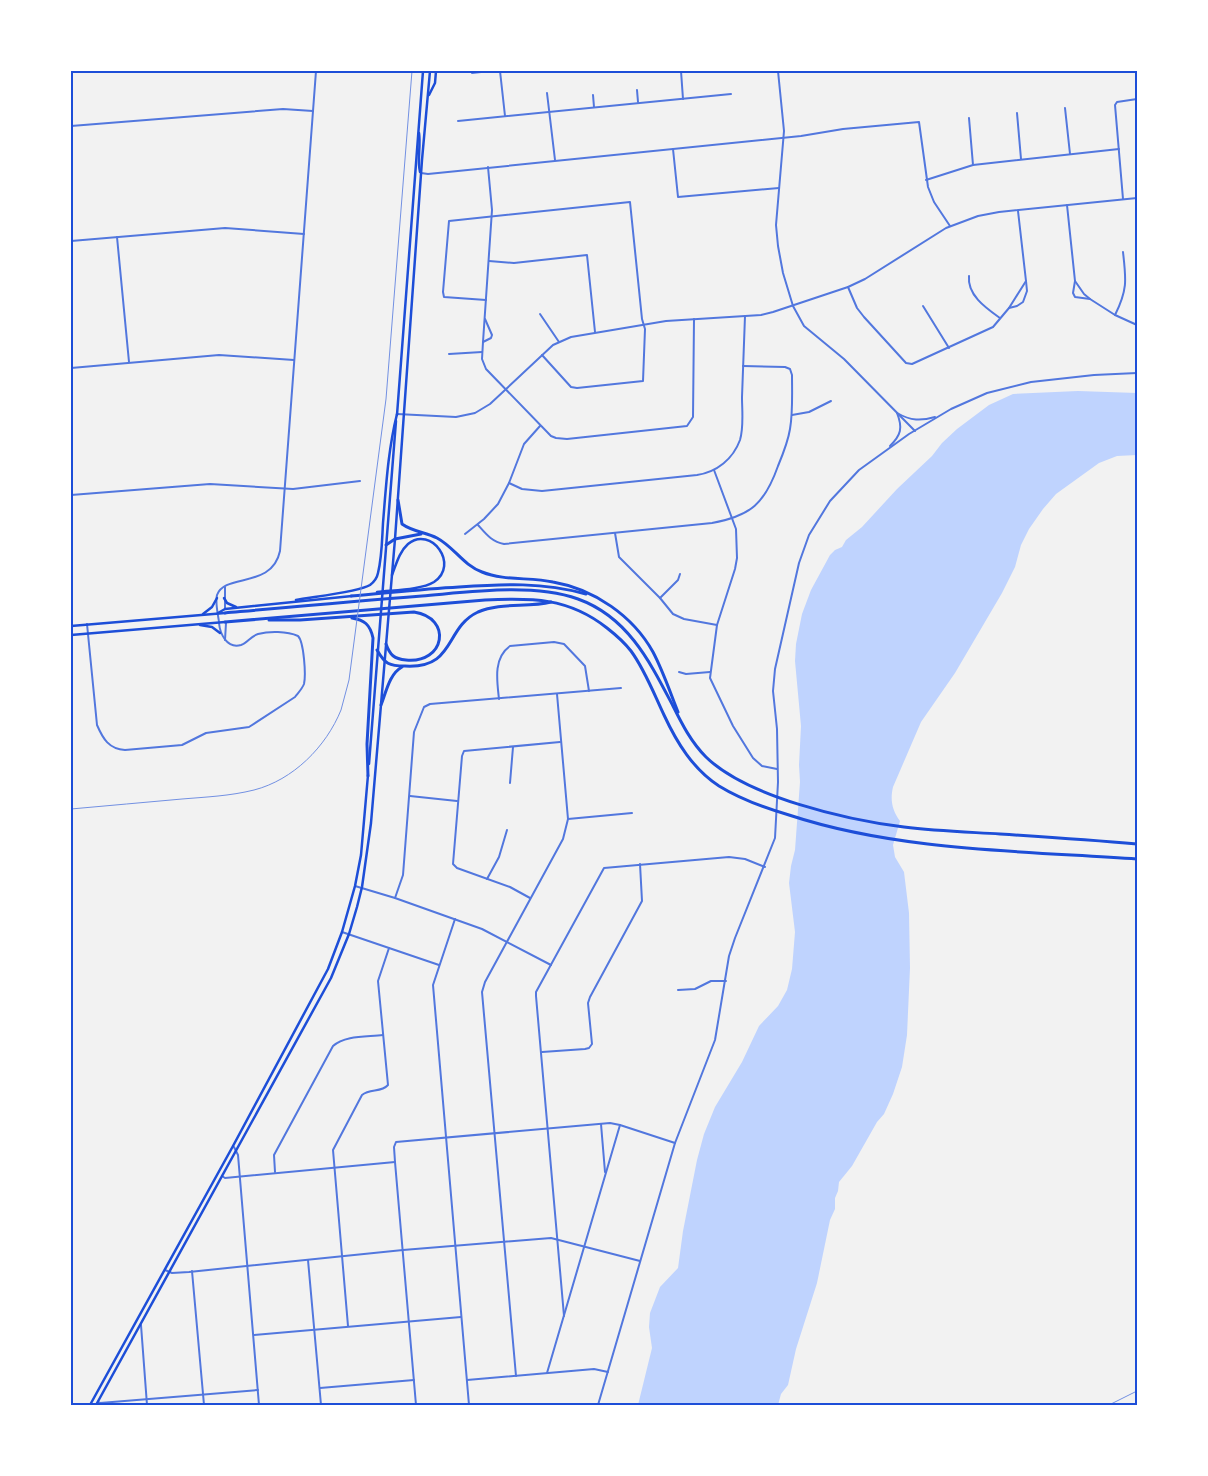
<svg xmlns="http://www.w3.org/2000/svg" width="1208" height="1476" font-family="'Fira Sans Condensed',sans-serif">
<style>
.water{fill:#bfd3fe}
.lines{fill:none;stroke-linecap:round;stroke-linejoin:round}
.minor{stroke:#5277de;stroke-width:2}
.tertiary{stroke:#5277de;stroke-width:2}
.secondary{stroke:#1d4ed8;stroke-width:2.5}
.trunk{stroke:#1d4ed8;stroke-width:2.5}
.motorway{stroke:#1d4ed8;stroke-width:3}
.rail{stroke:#7290e2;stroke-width:1}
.neatline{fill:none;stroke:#1d4ed8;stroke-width:2}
</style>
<rect width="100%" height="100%" fill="#f2f2f2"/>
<path class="water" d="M 1078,391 L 1137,393 L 1137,455 L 1117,456 L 1099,463 L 1056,494 L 1043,509 L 1029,529 L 1021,545 L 1015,567 L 1002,593 L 955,673 L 921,722 L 893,787 C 890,800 892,810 900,821 L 893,845 L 895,857 L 904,872 L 909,913 L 910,968 L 907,1035 L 902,1067 L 893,1094 L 884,1114 L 877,1122 L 852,1166 L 839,1182 L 838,1191 L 835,1198 L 835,1209 L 830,1220 L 817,1283 L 796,1349 L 788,1385 L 781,1394 L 778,1405 L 638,1405 L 652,1348 L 649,1327 L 650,1313 L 660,1287 L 678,1268 L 683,1231 L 697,1160 L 704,1134 L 715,1107 L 742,1062 L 759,1026 L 778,1006 L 787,990 L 792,969 L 795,932 L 789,883 L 791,866 L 795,850 L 800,782 L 799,765 L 801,726 L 795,661 L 796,644 L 802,614 L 811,590 L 830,555 L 835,550 L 842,547 L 846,540 L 862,527 L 897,489 L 932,456 L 942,443 L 957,429 L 989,405 L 1013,394 Z"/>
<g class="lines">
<g class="minor">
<path d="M 500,71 L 505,116"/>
<path d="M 681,71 L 683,99"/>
<path d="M 778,71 L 784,131 L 776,225 L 778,246 L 783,273 L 793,306 L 804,326 L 844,359 L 915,431"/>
<path d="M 472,73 L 490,71"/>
<path d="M 637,90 L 638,102"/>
<path d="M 547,93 L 555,160"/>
<path d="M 593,95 L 594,107"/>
<path d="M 1065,108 L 1070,154"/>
<path d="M 1017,113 L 1021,159"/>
<path d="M 969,118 L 973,165"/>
<path d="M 458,121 L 731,94"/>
<path d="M 71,126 L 283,109 L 313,111"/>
<path d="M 673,149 L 678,197 L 779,188"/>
<path d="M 488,167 L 492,210 L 483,342 L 482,359 L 486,369 L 551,436 L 556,438 L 567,439 L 687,426 L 693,417 L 694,319"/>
<path d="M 421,173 L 428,174 L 801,136 L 843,129 L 919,122 L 928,187 L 934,202 L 950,226"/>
<path d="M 926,180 L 973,165 L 1119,149"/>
<path d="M 1123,199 L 1115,105 L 1117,102 L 1137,99"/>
<path d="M 1067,205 L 1075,281 L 1084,294 L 1090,299 L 1115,315 L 1137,325"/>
<path d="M 117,237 L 129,362"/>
<path d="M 71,241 L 225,228 L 304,234"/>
<path d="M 489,261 L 514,263 L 587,255 L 595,332"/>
<path d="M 969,276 C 967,295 986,308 1000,318"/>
<path d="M 1075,281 L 1073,293 L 1075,297 L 1090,299"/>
<path d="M 848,287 L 857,308 L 864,317 L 906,363 L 912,364 L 993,327 L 1009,308 L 1026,281 L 1018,211"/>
<path d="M 486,300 L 444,297 L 443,292 L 449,221 L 630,202 L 642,319 L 645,329 L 643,381 L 577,388 L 571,387 L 542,355"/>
<path d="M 923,306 L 949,348"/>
<path d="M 1009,308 L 1017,306 L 1023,302 L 1027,291 L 1026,281"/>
<path d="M 540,314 L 559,342"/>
<path d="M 1115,315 C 1128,289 1126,279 1123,252"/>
<path d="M 483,342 L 491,338 L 492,335 L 485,319"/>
<path d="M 449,354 L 482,352"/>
<path d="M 71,368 L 219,355 L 294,360"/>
<path d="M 792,415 L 809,412 L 831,401"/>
<path d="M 714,470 L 736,529 L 737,558 L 735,569 L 717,625 L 710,678 L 733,726 L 753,758 L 762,766 L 777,769"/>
<path d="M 509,483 L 522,489 L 542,491 L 697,475 C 717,472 733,459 740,440 C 744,427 742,411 742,397 C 743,370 744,343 745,316"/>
<path d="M 71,495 L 210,484 L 293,489 L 360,481"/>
<path d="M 478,525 C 486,534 492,542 504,544 L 712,523 C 751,516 765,503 778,466 C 783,454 788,442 790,429 C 793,412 792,393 792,375 L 790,369 L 785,367 L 743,366"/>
<path d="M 615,533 L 619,557 L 660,598 L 673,614 L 684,619 L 717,625"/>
<path d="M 465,534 L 484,519 L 498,504 L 509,483 L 524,444 L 540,426"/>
<path d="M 660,598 L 678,580 L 680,574"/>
<path d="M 87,624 L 97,725 C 103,739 109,749 125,750 L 182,745 L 206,733 L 249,727 L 295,697 C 298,693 302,689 304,684 C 306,675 304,642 298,636 C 287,631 269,631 258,634 C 251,636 247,643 241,645 C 227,649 220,634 219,623"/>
<path d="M 225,640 L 226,623"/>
<path d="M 679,672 L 686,674 L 710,672"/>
<path d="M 499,699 C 497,681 493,658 510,646 L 554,642 L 564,644 L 585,666 L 589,691"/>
<path d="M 510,783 L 513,747"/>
<path d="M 410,796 L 457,801"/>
<path d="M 568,819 L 632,813"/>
<path d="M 487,879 L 499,857 L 507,830"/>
<path d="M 355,886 L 395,898 L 482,929 L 551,965"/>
<path d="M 395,898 L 403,875 L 414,732 L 424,707 L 430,704 L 621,688"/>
<path d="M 530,898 L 510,887 L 457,868 L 453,864 L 462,756 L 464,751 L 560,742"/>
<path d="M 455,919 L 433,985 L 469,1405"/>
<path d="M 342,932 L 439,965"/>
<path d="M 678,990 L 695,989 L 711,981 L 726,981"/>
<path d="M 542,1052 L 585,1049 L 589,1048 L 592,1044 L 588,1003 L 590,997 L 642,901 L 640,864"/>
<path d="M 601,1124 L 605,1172"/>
<path d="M 275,1172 L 274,1155 L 333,1046 C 345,1035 367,1037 383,1035"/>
<path d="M 222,1176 L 225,1178 L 395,1162"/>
<path d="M 308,1260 L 321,1405"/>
<path d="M 165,1270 L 172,1273 L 189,1272 L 403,1250 L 551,1238 L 640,1261"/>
<path d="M 192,1271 L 204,1405"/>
<path d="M 564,1316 L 536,996 L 536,992 L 604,868 L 729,857 L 745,859 L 765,867"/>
<path d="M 141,1325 L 147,1405"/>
<path d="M 348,1326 L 333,1150 L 362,1095 C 370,1088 381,1093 388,1085 L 378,981 L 389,948"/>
<path d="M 254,1335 L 461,1317"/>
<path d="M 547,1373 L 620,1125"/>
<path d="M 516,1376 L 482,992 L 485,982 L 563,839 L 568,819 L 557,694"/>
<path d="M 467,1380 L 594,1369 L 608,1372"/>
<path d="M 320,1388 L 414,1380"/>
<path d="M 98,1402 L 100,1403 L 258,1390"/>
<path d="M 416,1405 L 395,1162 L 394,1147 L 396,1142 L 610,1123 L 620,1125 L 675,1143"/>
</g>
<g class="tertiary">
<path d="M 897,413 C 911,421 921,421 935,417"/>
<path d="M 397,414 L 456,417 L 475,413 L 490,404 L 553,345 L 571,337 L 666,321 L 761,315 L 773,312 L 848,287 L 865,279 L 946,228 L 978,216 L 999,212 L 1137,198"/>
<path d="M 890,446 C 901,435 903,428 897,413"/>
<path d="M 225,609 L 225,587"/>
<path d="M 219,622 C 218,614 215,603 217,595 C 225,573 272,589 280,551 L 316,71"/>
<path d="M 234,1147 L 238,1155 L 259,1405"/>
<path d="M 598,1405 L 675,1143 L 715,1040 L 729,956 L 735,938 L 775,838 L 778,782 L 777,729 L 773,691 L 775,669 L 799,563 L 809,535 L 830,501 L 859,470 L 909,434 L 951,409 L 987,393 L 1031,382 L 1094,375 L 1137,373"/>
</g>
<g class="secondary">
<path d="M 429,95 L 435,83 L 436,71"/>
<path d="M 419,133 C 421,146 417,160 420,172"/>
<path d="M 397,415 L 423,71"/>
<path d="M 369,764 L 396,421"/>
<path d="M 90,1405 L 233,1146 L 328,969 L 342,932 L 355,886 L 361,855 L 368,775"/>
<path d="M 96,1405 L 331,978 L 349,934 L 357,907 L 362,887 L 371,823 L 395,539 L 422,160 L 430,71"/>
</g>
<g class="trunk">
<path d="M 377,592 C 393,590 421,590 434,582 C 460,565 431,525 408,544 C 399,552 396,565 392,575"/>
<path d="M 224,598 L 227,603 L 236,607"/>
<path d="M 296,600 C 311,597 359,592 370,585 C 374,582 377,578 378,573 C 382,557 382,540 383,523 C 386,487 388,450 397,414"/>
<path d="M 218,613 L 225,609 L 352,596"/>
<path d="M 203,614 L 212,607 L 217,598"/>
<path d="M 200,625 L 212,627 L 220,633"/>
<path d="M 71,626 L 225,613"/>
<path d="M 71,635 L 225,622"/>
</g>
<g class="motorway">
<path d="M 398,500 L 402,524 C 413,532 426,532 437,538 C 454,547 463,565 482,572 C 504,581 530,577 553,582 C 594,589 633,616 653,652 C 663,671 670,692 678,712"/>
<path d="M 386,545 L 395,539 L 421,534"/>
<path d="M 351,596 C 387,593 423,589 459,587 C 504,584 542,582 586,594"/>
<path d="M 225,613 C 291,607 356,601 422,596 C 470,592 532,583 578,599 C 628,617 650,662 673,706 C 682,724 691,742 706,757 C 747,797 847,820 904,827 C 936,831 968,832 1000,834 C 1046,837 1091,840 1137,844"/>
<path d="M 352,618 C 364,620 370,624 373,638 L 367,744 L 368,776"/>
<path d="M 269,620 L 300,620 L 414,612 C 453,618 445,664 406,660 C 394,659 390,655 386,644"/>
<path d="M 225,622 L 485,600 C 531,598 568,597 607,628 C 616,635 624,642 631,651 C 645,670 654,694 664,715 C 677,743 693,769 719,786 C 740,799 765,808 789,815 C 898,851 1022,851 1137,859"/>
<path d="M 377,650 C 385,664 389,666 405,666 C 456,669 444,628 478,612 C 501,602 527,608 551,602"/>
<path d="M 381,705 C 386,693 389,674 402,667"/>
</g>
<g class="rail">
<path d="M 71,72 L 83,71"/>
<path d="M 71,809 C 108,806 145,802 182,799 C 206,797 230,796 254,790 C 293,780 326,747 341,710 C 344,700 346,690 349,680 L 386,399 L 412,71"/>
<path d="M 1109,1405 L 1137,1391"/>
</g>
</g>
<rect width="1208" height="1476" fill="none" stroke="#ffffff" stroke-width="145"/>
<rect x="72" y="72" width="1064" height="1332" class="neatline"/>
</svg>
